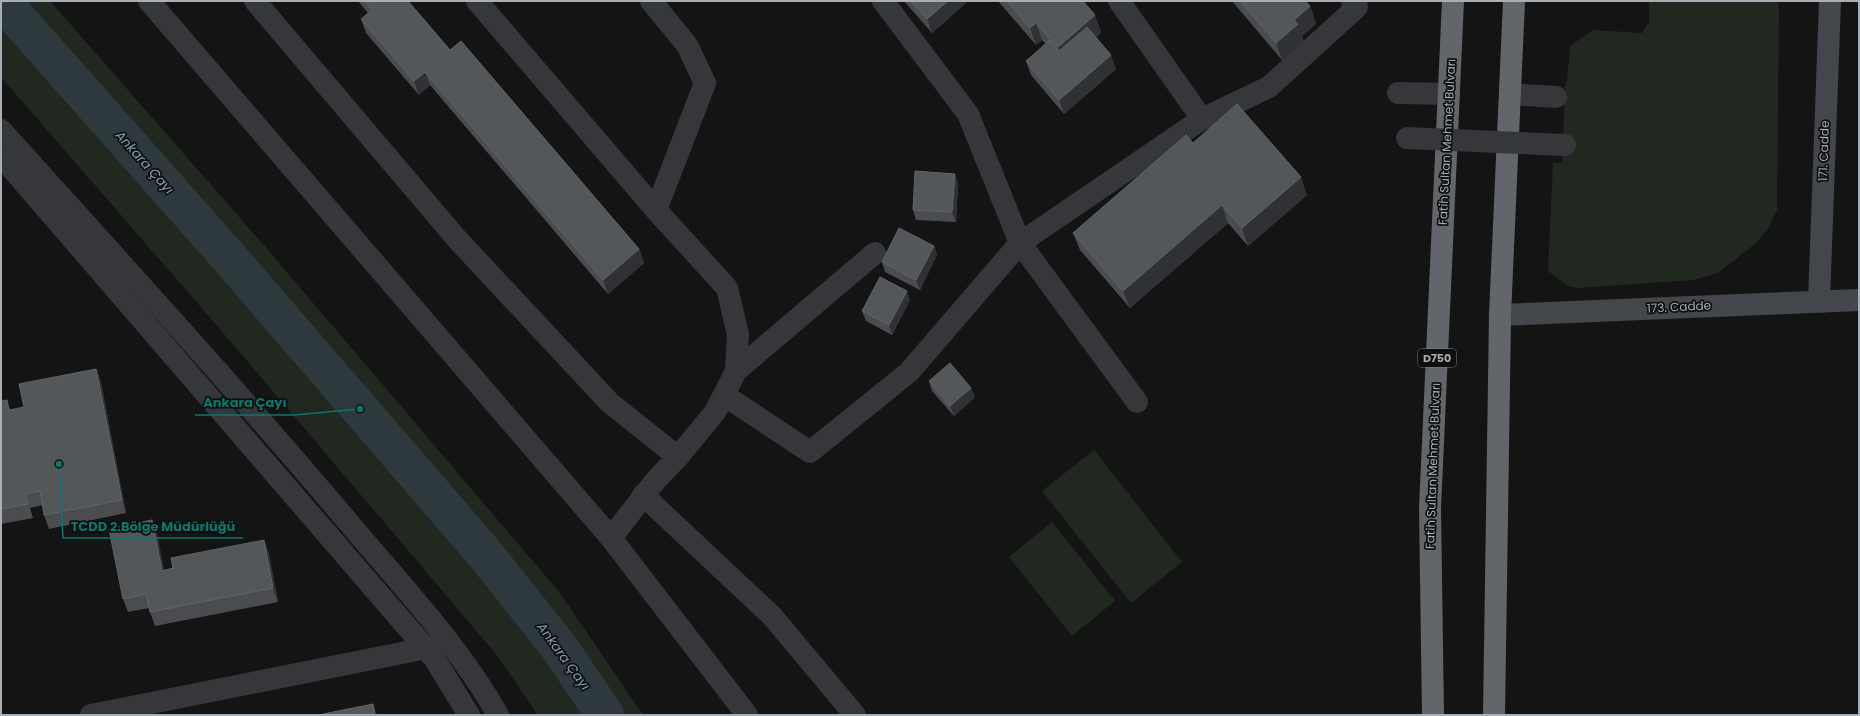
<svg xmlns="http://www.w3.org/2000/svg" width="1860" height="716" font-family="Poppins,sans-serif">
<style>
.green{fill:#212820}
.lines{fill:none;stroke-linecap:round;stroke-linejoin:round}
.river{stroke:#2e393d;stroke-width:38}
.street{stroke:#35373a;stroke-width:22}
.secondary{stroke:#43464a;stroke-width:22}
.highway{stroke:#62666a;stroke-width:22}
.street-bridge{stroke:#35373a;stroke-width:22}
.wall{fill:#4a4c50}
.shaded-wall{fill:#303134}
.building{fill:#54575a;stroke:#616468}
.labels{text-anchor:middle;stroke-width:3.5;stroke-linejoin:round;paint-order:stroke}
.shield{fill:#0f0f10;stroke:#797e83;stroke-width:1}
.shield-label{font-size:11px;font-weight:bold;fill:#a7aeb4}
.street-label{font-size:12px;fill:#a7aeb4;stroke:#0f0f10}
.water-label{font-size:13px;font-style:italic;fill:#81a1ac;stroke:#0f0f10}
.leader{fill:none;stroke:#0f766e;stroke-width:1.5}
.callout-dot{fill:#0f766e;stroke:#0f0f10;stroke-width:1.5}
.callout-label{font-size:13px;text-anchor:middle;font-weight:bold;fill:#0f766e;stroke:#0f0f10;stroke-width:3.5;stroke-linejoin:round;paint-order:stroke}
</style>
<rect width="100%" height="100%" fill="#141415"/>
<g class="green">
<path d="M 1,1 L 50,1 L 268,250 L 560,593 L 643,715 L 538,715 L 496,654 L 232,343 L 1,77 Z"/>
<path d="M 1649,1 L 1779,1 L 1777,210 L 1768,229 L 1756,243 L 1718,273 L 1693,280 L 1578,288 L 1568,286 L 1548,271 L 1553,163 L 1562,163 L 1565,87 L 1567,80 L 1570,46 L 1593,30 L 1642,33 L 1649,22 Z"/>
<path d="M 1094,450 L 1182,562 L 1131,603 L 1042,491 Z"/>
<path d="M 1052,522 L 1115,601 L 1072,636 L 1009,557 Z"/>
</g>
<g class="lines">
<path class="river" d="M 2,1 L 233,262 L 485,554 L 559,647 L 605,715"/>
<g class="street">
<path d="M 149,1 L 611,538 L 747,715"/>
<path d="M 255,1 L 457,239 L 610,403 L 678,457"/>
<path d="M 477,1 L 656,210 L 727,288 L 738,334 L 736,371 L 715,412 L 678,457 L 656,480 L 611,538"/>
<path d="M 651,1 L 687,45 L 705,83 L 656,210"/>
<path d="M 883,1 L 968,114 L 1020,243 L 1137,402"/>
<path d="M 1119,1 L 1202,119"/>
<path d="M 1398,93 L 1449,94"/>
<path d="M 1510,94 L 1556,97"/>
<path d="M 1,130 C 118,260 236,389 349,523 C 401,585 458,644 498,715"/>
<path d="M 1,156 L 434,658 L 469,715"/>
<path d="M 736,371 L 875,253"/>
<path d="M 724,395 L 810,452 L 909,372 L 1020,243 L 1202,119 L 1269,87 L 1357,7 L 1352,1"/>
<path d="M 643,495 L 772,616 L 855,715"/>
<path d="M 91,715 L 437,646"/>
</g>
<g class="secondary">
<path d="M 1819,301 L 1830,1"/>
<path d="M 1500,315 L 1859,300"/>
</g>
<g class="highway">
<path d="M 1433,715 L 1430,508 L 1453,1"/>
<path d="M 1494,715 L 1500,315 L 1514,1"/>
</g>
<path class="street-bridge" d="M 1407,138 L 1565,145"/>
</g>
<g class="wall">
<path d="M 358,1 L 408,1 L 450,50 L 639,249 L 644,263 L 608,294 L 430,85 L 419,95 L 366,33 L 361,19 L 368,13 Z"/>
<path d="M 904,1 L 968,1 L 932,33 Z"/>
<path d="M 998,1 L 1083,1 L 1101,32 L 1096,37 L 1116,69 L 1064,114 L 1031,75 L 1026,61 L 1046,44 L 1042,40 L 1036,45 Z"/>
<path d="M 1232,1 L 1305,1 L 1310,6 L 1316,24 L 1302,36 L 1304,42 L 1282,60 Z"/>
<path d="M 1193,143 L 1307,195 L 1248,246 L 1228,223 L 1130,308 L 1080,250 L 1073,233 Z"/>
<path d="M 958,183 L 956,222 L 916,220 L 913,210 Z"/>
<path d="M 934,246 L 937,255 L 920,290 L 885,272 L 882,262 Z"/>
<path d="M 910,300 L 892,335 L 866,321 L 862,311 Z"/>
<path d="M 96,369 L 101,382 L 126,513 L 49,529 L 44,515 L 43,505 L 30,508 L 33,518 L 1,524 L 1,401 L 11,410 L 24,407 Z"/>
<path d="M 929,381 L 971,388 L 975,397 L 954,416 L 932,391 Z"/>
<path d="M 157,534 L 164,570 L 173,568 L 264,540 L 269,554 L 278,602 L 155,626 L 150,612 L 149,608 L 128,612 L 123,599 Z"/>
</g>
<g class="shaded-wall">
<path d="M 948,1 L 968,1 L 932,33 L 927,19 Z"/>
<path d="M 1310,6 L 1316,24 L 1302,36 L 1304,42 L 1282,60 L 1276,43 L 1294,20 Z"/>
<path d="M 1095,15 L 1101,32 L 1064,65 L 1058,47 Z"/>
<path d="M 1036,23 L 1042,40 L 1036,45 L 1030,28 Z"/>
<path d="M 1111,55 L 1116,69 L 1064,114 L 1059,100 Z"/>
<path d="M 425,72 L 430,85 L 419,95 L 414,81 Z"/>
<path d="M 955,174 L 958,183 L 956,222 L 952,212 Z"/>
<path d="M 1301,177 L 1307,195 L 1248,246 L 1242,228 Z"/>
<path d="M 1222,205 L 1228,223 L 1130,308 L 1123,291 Z"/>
<path d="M 934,246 L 937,255 L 920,290 L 916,280 Z"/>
<path d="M 639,249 L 644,263 L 608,294 L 603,280 Z"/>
<path d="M 907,291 L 910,300 L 892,335 L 889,325 Z"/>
<path d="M 96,369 L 101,382 L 126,513 L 122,500 Z"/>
<path d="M 971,388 L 975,397 L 954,416 L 950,406 Z"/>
<path d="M 152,520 L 157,534 L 167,584 L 162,571 Z"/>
<path d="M 264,540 L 269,554 L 278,602 L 273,588 Z"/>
<path d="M 373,704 L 377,715 L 375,715 Z"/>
</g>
<g class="building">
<path d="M 365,1 L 408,1 L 450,50 L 461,41 L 639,249 L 603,280 L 425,72 L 414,81 L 361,19 L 372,10 Z"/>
<path d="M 911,1 L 948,1 L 927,19 Z"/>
<path d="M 1007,1 L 1083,1 L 1095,15 L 1058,47 L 1036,23 L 1030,28 Z"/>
<path d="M 1240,1 L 1305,1 L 1310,6 L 1294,20 L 1298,24 L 1276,43 Z"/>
<path d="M 1087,27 L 1111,55 L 1059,100 L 1026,61 L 1050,40 L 1059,51 Z"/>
<path d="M 1237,104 L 1301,177 L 1242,228 L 1222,205 L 1123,291 L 1073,233 L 1186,135 L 1193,143 Z"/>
<path d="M 915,171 L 955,174 L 952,212 L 913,210 Z"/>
<path d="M 899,228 L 934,246 L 916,280 L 882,262 Z"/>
<path d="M 880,277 L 907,291 L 889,325 L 862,311 Z"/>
<path d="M 950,363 L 971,388 L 950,406 L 929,381 Z"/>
<path d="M 96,369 L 122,500 L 44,515 L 40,491 L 25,494 L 28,504 L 1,509 L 1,401 L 7,400 L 9,410 L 24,407 L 19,384 Z"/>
<path d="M 152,520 L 162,571 L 173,568 L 171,558 L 264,540 L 273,588 L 150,612 L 146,594 L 123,599 L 109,529 Z"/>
<path d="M 373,704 L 375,715 L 324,715 L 323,714 Z"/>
</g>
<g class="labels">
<rect class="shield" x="1418" y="349" width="38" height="18" rx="3"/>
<g class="shield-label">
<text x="1437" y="362">D750</text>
</g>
<g class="street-label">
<text transform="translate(1447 142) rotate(-87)" y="4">Fatih Sultan Mehmet Bulvarı</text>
<text transform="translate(1824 151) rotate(-88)" y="4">171. Cadde</text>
<text transform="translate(1679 307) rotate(-3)" y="4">173. Cadde</text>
<text transform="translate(1433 466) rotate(-88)" y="4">Fatih Sultan Mehmet Bulvarı</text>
</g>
<g class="water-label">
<text transform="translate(145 162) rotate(48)" y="5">Ankara Çayı</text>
<text transform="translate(564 656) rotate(54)" y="5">Ankara Çayı</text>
</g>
</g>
<path class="leader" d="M360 409L294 415H195M59 464L63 538H243"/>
<g class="callout-dot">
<circle cx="360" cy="409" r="4"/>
<circle cx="59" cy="464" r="4"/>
</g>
<g class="callout-label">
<text x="245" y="407">Ankara Çayı</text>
<text x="153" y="531">TCDD 2.Bölge Müdürlüğü</text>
</g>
<rect width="1860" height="716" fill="none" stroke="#a7aeb4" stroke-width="4"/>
</svg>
